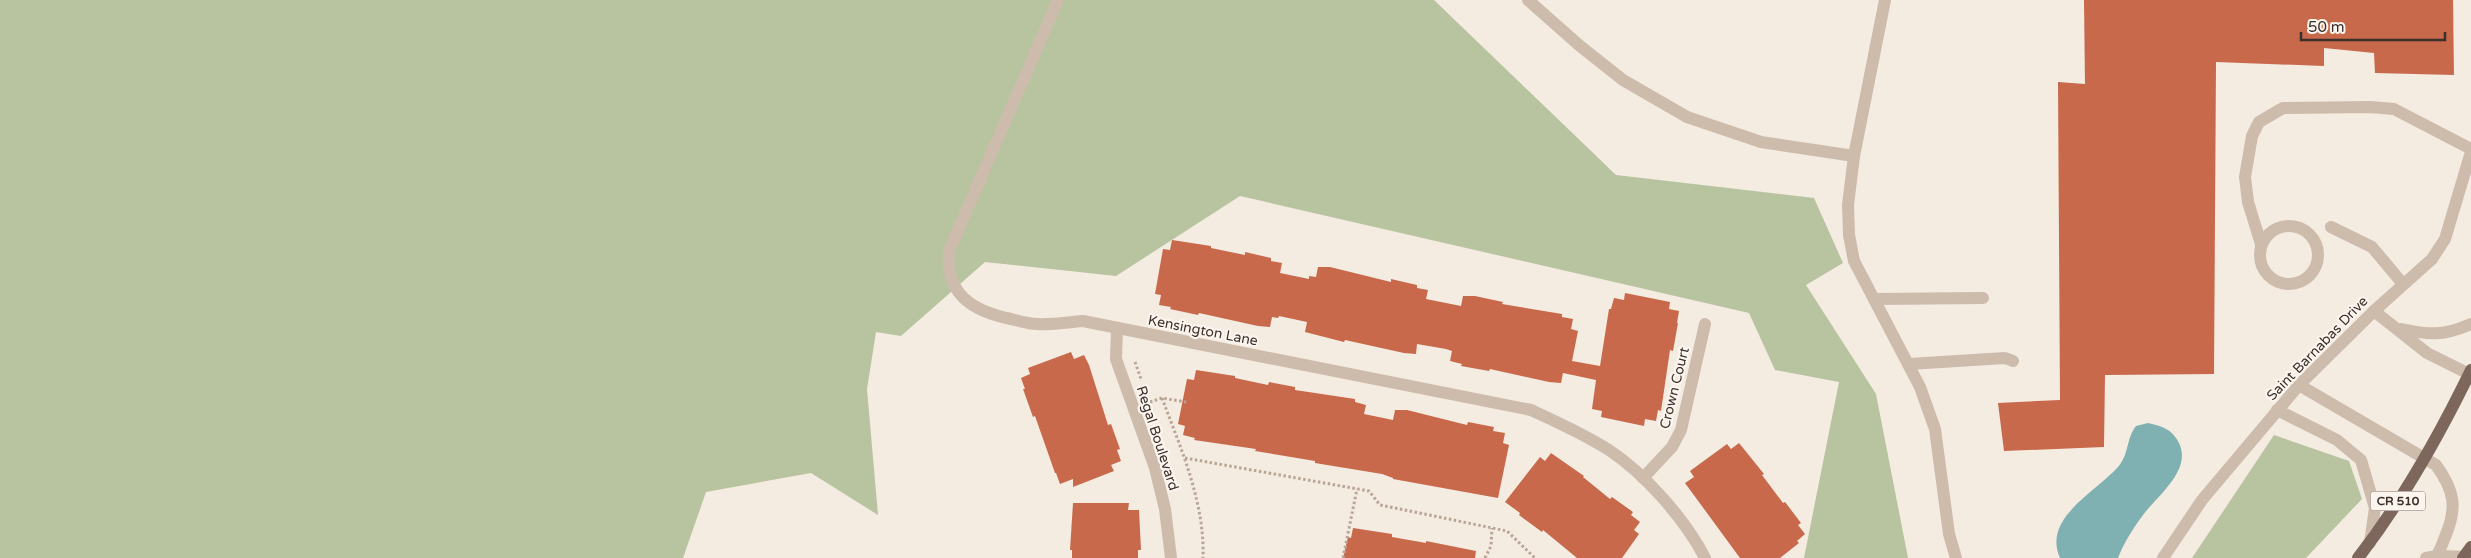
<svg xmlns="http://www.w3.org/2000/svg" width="2471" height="558" font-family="'Varela Round',sans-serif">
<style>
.green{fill:#b8c4a0}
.water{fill:#7fb0b2}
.building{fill:#c8694b}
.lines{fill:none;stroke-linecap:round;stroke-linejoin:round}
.path{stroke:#b9a596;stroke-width:3;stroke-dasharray:2.5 2.5;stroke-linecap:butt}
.minor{stroke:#cdbbac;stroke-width:12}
.major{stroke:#7d675c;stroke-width:12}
.labels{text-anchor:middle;stroke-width:4.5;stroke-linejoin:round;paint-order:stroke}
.shield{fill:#fbf5ee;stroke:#756b66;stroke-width:1}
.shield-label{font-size:12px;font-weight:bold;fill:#3b302b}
.street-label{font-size:14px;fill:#3b302b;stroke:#fbf5ee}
</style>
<rect width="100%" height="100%" fill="#f4ebe1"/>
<g class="green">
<path d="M 0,0 L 1434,0 L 1616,175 L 1814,198 L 1843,263 L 1806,285 L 1876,394 L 1908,558 L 1804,558 L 1839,382 L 1775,370 L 1749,313 L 1240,196 L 1116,276 L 985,262 L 901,336 L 876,332 L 867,389 L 878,515 L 811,473 L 706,492 L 683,558 L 0,558 Z"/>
<path d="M 2274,435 L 2349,461 L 2362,499 L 2306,558 L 2192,558 Z"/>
</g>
<path class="water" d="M 2148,423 C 2162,426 2172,429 2179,443 C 2192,470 2158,495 2143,515 C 2134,527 2123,544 2118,558 L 2060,558 C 2042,518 2096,492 2118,467 C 2129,455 2126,439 2136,426 Z"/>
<g class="building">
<path d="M 2084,0 L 2453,0 L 2454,75 L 2375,73 L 2374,53 L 2324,48 L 2324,66 L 2216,62 L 2214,374 L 2105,375 L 2104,447 L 2004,451 L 1998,403 L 2060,400 L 2058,82 L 2085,84 Z"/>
<path d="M 1172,240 L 1211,246 L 1211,248 L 1245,255 L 1245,252 L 1271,258 L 1271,261 L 1282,263 L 1280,273 L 1309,279 L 1309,276 L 1316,277 L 1318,267 L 1330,267 L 1391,282 L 1391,279 L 1417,285 L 1417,288 L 1428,290 L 1426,299 L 1461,306 L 1463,296 L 1475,296 L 1503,302 L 1502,304 L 1562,314 L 1562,317 L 1573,319 L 1571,329 L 1578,331 L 1572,361 L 1600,366 L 1609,309 L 1611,309 L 1614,298 L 1624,300 L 1625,293 L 1670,302 L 1669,309 L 1679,311 L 1677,323 L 1678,323 L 1673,351 L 1670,350 L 1661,411 L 1658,410 L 1656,421 L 1645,419 L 1644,426 L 1601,417 L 1602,411 L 1592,409 L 1596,380 L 1563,373 L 1561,383 L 1549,382 L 1490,369 L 1489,371 L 1461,366 L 1462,364 L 1450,361 L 1452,351 L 1446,349 L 1417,344 L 1416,354 L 1404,353 L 1345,340 L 1344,342 L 1305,332 L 1307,322 L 1279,316 L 1278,318 L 1272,317 L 1270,327 L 1258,326 L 1199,313 L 1198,315 L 1170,309 L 1171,307 L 1159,305 L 1161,295 L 1155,294 L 1163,249 L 1170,250 Z"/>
<path d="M 1071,352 L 1074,359 L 1084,355 L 1089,365 L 1108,425 L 1111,424 L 1120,449 L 1117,450 L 1121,461 L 1111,465 L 1114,471 L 1073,487 L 1073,479 L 1060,484 L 1056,473 L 1055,473 L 1035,416 L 1033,417 L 1023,389 L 1025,389 L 1021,378 L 1030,374 L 1028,368 Z"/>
<path d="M 1196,370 L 1235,376 L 1235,378 L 1268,385 L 1269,382 L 1295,387 L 1295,390 L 1355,399 L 1355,402 L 1366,405 L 1364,414 L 1393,420 L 1395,410 L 1407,410 L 1467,425 L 1468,422 L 1494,427 L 1493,431 L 1505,433 L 1503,443 L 1509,445 L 1498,498 L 1393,479 L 1393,478 L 1382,474 L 1315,463 L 1315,461 L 1255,451 L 1256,449 L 1194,440 L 1195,438 L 1183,435 L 1185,426 L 1178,424 L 1187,379 L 1194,380 Z"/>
<path d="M 1739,443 L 1764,474 L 1762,475 L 1783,503 L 1785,502 L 1801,523 L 1798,525 L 1805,534 L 1797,541 L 1799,543 L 1780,558 L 1740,558 L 1685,483 L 1694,477 L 1690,471 L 1727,444 L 1731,449 Z"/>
<path d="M 1551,453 L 1584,476 L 1583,477 L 1610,499 L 1612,497 L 1633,512 L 1631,515 L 1640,522 L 1634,530 L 1639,534 L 1622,558 L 1577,558 L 1543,530 L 1542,532 L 1519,515 L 1520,513 L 1505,502 L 1540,457 L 1545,461 Z"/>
<path d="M 1073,503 L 1129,503 L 1128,510 L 1139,510 L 1141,550 L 1138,550 L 1138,558 L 1072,558 L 1072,550 L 1070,550 Z"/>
<path d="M 1353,528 L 1392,534 L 1392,537 L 1426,543 L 1426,541 L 1476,551 L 1475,558 L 1343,558 L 1348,537 L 1351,538 Z"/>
</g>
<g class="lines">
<g class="path">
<path d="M 1135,362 L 1141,379"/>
<path d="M 1162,398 C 1181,449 1205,503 1203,558"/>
<path d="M 1150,402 L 1162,398 L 1186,402"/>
<path d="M 1185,458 L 1369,491 L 1380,505 L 1507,531 L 1535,558"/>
<path d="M 1343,558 L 1357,489"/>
<path d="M 1485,558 L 1491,546 L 1492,528"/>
</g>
<g class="minor">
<path d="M 1058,0 L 949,251 C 945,294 972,311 1011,319 C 1019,321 1029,324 1037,324 C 1052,325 1068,322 1083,321 L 1531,410 C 1557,422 1584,434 1609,450 C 1645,474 1685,519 1705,558"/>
<path d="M 1528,0 L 1580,46 L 1623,80 L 1687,117 L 1761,142 L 1854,156"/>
<path d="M 1885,0 L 1854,156 L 1848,205 L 1849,235 L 1854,261 L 1920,387 L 1935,429 L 1949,534 L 1956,558"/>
<circle cx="2289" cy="255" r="29"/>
<path d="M 2331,227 L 2372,247 L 2403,284"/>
<path d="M 2261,244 L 2248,202 L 2245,177 L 2252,136 L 2259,122 L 2283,108 L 2370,107 L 2394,109 L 2471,149"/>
<path d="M 1876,299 L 1983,298"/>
<path d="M 2374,311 L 2427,353 L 2471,375"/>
<path d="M 1117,328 L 1116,359 L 1155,468 L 1165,509 L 1171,558"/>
<path d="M 2401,329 C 2429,335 2444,336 2471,324"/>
<path d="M 1909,364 L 2005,358 L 2013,361"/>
<path d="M 2299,385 L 2436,465 C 2454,490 2458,507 2445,537 C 2442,544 2440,552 2435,558"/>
<path d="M 2277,410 L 2337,440 L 2361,460 L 2375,508 L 2370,543"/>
<path d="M 1643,478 L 1672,447 L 1681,430 L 1705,324"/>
<path d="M 2163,558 L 2202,500 L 2299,385 L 2374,311 L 2432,259 L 2445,239 L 2471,152"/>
<path d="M 2426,558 L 2437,556 L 2471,557"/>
</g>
<g class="major">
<path d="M 2358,558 C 2403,500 2439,436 2471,370"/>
<path d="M 2463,558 L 2471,547"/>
</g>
</g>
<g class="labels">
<rect class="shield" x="2370.5" y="491.5" width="55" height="19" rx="4"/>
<g class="shield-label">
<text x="2398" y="505">CR 510</text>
</g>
<g class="street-label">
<text transform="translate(1203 330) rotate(11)" y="5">Kensington Lane</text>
<text transform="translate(2317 348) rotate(-46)" y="5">Saint Barnabas Drive</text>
<text transform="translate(1674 388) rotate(-76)" y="5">Crown Court</text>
<text transform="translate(1158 438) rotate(72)" y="5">Regal Boulevard</text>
</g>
</g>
<path d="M2301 32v8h144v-8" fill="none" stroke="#3b302b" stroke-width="2.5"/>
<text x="2308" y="32" font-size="15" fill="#3b302b" stroke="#fbf5ee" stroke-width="4" paint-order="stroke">50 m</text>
</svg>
